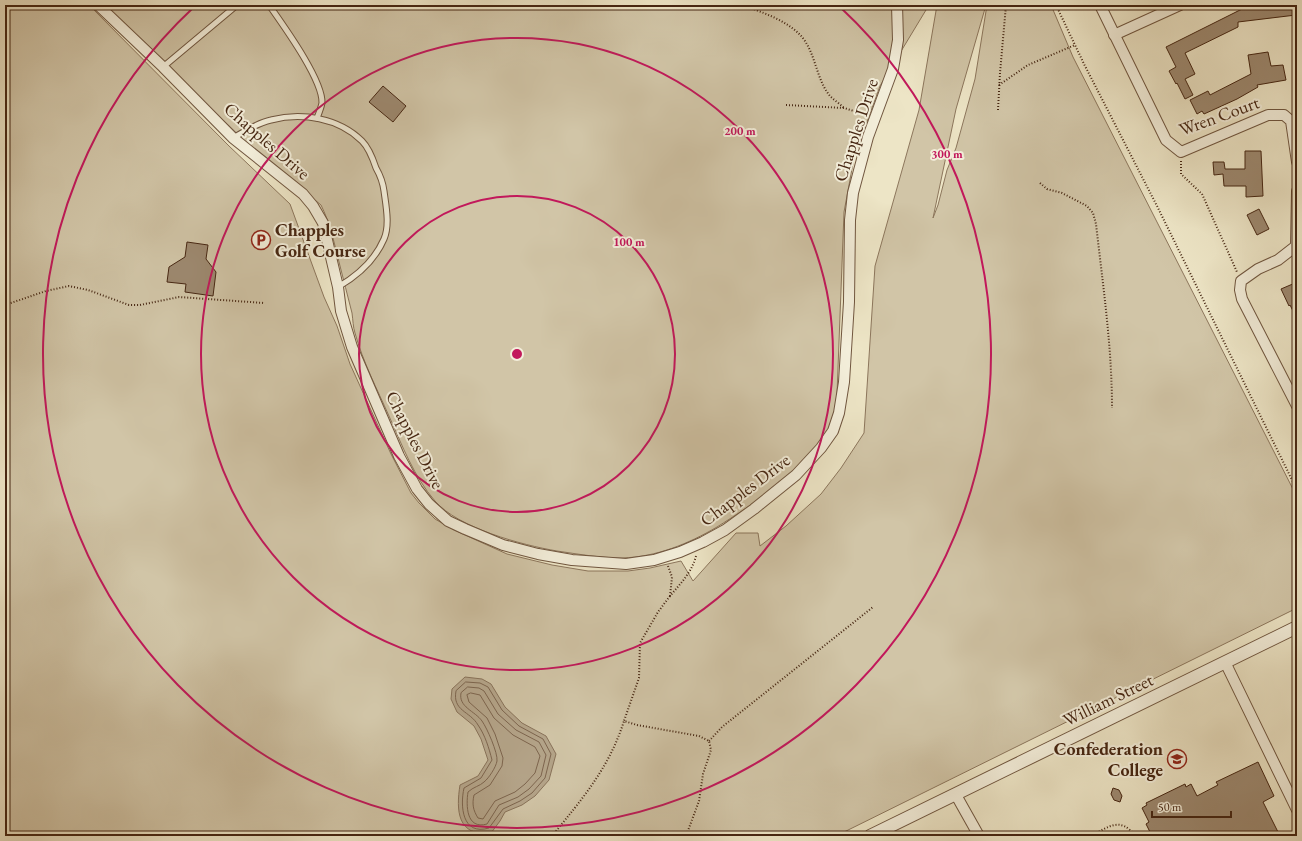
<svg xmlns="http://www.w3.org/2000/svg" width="1302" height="841" font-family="'EB Garamond',serif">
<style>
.green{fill:#d1c5a7;stroke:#8c765c}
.water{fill:#b4a489;stroke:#887259}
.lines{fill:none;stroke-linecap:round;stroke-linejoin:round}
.shore{stroke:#7d654e;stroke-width:1}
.building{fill:#9d8970;stroke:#462612}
.service-casing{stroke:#70563f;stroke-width:7}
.minor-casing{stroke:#70563f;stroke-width:12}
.tertiary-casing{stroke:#70563f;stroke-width:14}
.path{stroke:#462612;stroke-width:2;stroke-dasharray:1 2;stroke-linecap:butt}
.service{stroke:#f3eeda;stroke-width:5}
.minor{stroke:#f3eeda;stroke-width:10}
.tertiary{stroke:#f3eeda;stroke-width:12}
.ring{fill:none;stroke:#c2185b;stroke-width:2}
.labels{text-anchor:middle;stroke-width:4;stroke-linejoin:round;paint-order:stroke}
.street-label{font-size:18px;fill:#462612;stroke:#f3eeda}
.poi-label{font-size:18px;font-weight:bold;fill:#462612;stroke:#f3eeda;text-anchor:start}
.centre{fill:#c2185b;stroke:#f3eeda;stroke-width:2}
.ring-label{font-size:12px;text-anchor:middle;font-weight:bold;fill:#c2185b;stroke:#f3eeda;stroke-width:4;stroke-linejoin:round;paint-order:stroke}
</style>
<rect width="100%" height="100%" fill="#ede5c6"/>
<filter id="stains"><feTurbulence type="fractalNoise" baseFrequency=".005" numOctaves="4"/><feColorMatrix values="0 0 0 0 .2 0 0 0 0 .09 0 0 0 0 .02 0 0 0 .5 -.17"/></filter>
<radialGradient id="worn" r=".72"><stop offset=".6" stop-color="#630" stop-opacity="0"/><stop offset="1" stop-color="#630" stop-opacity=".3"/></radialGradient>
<g class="green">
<path d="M 5,5 L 89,5 L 229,146 L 290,204 L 324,297 L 337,326 L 350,364 L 391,454 L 411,493 L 419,503 L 435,519 L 454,530 L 507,554 L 552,565 L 588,571 L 628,571 L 650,568 L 681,561 L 693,581 L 736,533 L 758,533 L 760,546 L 786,526 L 821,494 L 841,468 L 864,433 L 875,266 L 919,110 L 937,5 L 986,5 L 956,109 L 933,218 L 938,205 L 947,170 L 956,148 L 975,79 L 987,5 L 1051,5 L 1073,57 L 1297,497 L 1297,608 L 836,836 L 5,836 Z"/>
<path d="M 106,5 L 929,5 L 880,86 L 854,158 L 844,212 L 837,394 C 835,407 834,421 827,433 C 806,469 752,505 717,527 C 688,544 656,557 622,558 C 600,558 578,554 557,551 C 522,545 458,528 435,501 C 414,477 402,445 389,416 C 377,389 363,362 355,333 C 353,327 353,320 352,313 C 348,296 343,279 339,262 C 334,242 330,223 321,205 L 253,149 L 169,68 Z"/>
</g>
<path class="water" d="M 465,677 L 482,679 L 491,684 L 505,707 L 522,723 L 546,736 L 556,754 L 549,780 L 535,796 L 522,805 L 505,812 L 500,821 L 491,833 C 457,837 456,810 460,785 L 478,776 L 488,760 L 481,739 L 474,726 L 457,712 L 451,699 L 452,689 Z"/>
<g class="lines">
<g class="shore">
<path d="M 466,682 L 480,683 L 488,687 L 502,710 L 519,726 L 543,739 L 551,754 L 545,778 L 532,793 L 520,801 L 503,809 L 489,828 C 462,836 460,806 464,788 L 481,778 L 492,760 C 489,748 485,735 478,725 C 470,711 452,711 456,691 Z"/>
<path d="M 468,687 L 479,688 L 484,691 L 498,714 L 516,730 L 539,742 L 546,755 L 541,776 L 529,789 L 518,797 L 499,805 L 487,824 C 466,830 466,805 468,792 C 473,787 480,786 484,782 C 489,778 496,767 497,761 C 498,753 487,728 482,721 C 475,711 458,707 461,693 Z"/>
<path d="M 471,693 L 480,695 L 494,718 L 513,735 L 535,747 L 540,756 L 535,773 L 525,784 L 515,792 L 495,801 L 483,819 L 478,818 C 473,810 472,804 474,795 L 490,785 L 502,766 L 503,758 L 495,734 L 487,718 L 469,702 L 467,695 Z"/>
</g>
</g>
<g class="building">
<path d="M 1250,5 L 1295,5 L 1296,15 L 1238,22 L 1238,27 L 1185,53 L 1195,74 L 1185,79 L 1193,95 L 1185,99 L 1177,83 L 1176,84 L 1169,71 L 1176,67 L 1166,47 Z"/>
<path d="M 1268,52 L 1271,66 L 1283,65 L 1286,80 L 1257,85 L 1258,87 L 1237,99 L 1204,114 L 1202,111 L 1197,114 L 1190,100 L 1208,91 L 1210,95 L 1251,74 L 1248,55 Z"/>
<path d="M 383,86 L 406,106 L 393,122 L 369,102 Z"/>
<path d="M 1245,151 L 1261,151 L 1263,196 L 1246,197 L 1246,186 L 1224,186 L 1223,174 L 1214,175 L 1213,162 L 1224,162 L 1225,169 L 1245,169 Z"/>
<path d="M 1259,209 L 1269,229 L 1257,235 L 1247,215 Z"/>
<path d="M 187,242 L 208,245 L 206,259 L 216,272 L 213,296 L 185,292 L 186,284 L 167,282 L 169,267 L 185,257 Z"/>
<path d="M 1295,283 L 1297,287 L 1297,319 L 1290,305 L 1289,306 L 1281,289 Z"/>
<path d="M 1258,762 L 1274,796 L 1263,802 L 1280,836 L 1190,836 L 1189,832 L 1181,836 L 1152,836 L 1146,824 L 1149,822 L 1142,808 L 1147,805 L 1146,803 L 1185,784 L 1186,787 L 1191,784 L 1197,796 L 1218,785 L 1216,782 Z"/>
<path d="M 1113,788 L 1119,790 L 1122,796 L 1120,802 L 1114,800 L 1111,794 Z"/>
</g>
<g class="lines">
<defs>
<g id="service">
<path d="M 269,5 C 283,25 323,80 322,103 C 321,108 319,113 317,118"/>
<path d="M 163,67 L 237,5"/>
<path d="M 233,138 C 245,131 257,123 271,120 C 302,112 339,118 362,141 C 369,148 373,159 376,168 C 380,175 383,183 384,191 C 386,206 390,225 384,239 C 375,260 357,276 338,287"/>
</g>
<g id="minor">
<path d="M 98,5 L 163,67 L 233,138 L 303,194 L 313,206 L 323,223 L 338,287 L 341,311 L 352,347 L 399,456 L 417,489 L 429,504 L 448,521 L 465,529 L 503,545 L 538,554 L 572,560 L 626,564 L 654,560 L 680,552 L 703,542 L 725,530 L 754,509 L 796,475 L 821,448 L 833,431 L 839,413 L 844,382 L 849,302 L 850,220 L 853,193 L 868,137 L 893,69 L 898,40 L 897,5"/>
<path d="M 1100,5 L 1166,140 L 1181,152 L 1268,115 L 1284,115 L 1291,121 L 1297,162"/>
<path d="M 1114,35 L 1180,5"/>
<path d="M 1297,191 L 1296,246 L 1278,260 L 1258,269 L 1241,281 L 1240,290 L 1242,299 L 1297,406"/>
<path d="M 1225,662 L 1297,810"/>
<path d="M 956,795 L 979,836"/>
</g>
<path id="tertiary" d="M 870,836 L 1297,627"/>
</defs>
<use href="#service" class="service-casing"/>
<use href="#minor" class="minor-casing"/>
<use href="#tertiary" class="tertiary-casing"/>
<g class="path">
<path d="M 743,5 C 763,13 787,20 802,37 C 816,54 816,79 830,96 C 834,100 840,104 844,108"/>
<path d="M 1056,5 L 1084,64 L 1157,206 L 1297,490"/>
<path d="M 999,85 L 1028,65 L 1075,45"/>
<path d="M 786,105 L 844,108 L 867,115"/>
<path d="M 998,110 L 1000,73 L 1006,5"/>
<path d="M 1181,161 L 1181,174 L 1202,194 L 1237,272"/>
<path d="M 1040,183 L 1047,189 L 1062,193 L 1087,206 L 1093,213 L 1096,224 C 1103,286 1112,347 1112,408"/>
<path d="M 5,305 L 46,291 L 69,286 L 88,290 L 129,305 L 140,305 L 179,297 L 264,303"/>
<path d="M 668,566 L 672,577 L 670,596 C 681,583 692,572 696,556"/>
<path d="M 670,596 L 658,612 L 640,643 L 639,678 L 624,721 L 637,725 L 699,736 L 709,741 L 711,750 L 703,774 L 699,801 L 686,836"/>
<path d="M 709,741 L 722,727 L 873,607"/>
<path d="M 552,836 C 583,798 609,768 624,721"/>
<path d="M 1091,836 C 1108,827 1121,816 1135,836"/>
</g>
<use href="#service" class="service"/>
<use href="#minor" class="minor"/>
<use href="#tertiary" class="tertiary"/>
</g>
<g class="ring">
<circle cx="517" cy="354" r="158"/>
<circle cx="517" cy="354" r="316"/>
<path d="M840 7A474 474 0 1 1 194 7"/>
</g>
<defs>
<symbol id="parking-ring" viewBox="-11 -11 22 22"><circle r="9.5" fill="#f3eeda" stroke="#8f2418" stroke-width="1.5"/><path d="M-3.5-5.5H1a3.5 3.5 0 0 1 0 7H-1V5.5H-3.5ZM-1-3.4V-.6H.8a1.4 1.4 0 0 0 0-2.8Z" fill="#8f2418"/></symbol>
<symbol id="university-ring" viewBox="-11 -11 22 22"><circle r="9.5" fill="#f3eeda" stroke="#8f2418" stroke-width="1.5"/><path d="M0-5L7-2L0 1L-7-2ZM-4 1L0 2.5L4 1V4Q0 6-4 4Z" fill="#8f2418"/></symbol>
</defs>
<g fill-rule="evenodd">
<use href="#parking-ring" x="250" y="229" width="22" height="22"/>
<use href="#university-ring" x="1166" y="748" width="22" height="22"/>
</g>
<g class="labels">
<g class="street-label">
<text transform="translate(1219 116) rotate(-20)" y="6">Wren Court</text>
<text transform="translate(856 130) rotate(-72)" y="6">Chapples Drive</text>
<text transform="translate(267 141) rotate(41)" y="6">Chapples Drive</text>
<text transform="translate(415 440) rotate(63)" y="6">Chapples Drive</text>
<text transform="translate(745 490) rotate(-37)" y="6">Chapples Drive</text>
<text transform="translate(1108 700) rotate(-26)" y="6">William Street</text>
</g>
<g class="poi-label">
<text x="275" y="236">Chapples<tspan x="275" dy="21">Golf Course</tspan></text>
<text x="1163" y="755" text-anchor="end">Confederation<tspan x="1163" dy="21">College</tspan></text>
</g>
</g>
<circle cx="517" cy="354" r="6" class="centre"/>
<g class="ring-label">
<text x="740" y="135">200 m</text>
<text x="947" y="158">300 m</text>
<text x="629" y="246">100 m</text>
</g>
<rect width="1302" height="841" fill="none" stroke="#ede5c6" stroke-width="20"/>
<rect x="6" y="6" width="1290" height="829" fill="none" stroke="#462612" stroke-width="2"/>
<rect x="10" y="10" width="1282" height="821" fill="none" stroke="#462612"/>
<path d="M1152 811v6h79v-6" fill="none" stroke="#462612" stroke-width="2"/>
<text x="1158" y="811" font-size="12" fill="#462612" stroke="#f3eeda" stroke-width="3" paint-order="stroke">50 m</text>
<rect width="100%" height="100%" filter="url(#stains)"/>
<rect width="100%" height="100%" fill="url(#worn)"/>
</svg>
